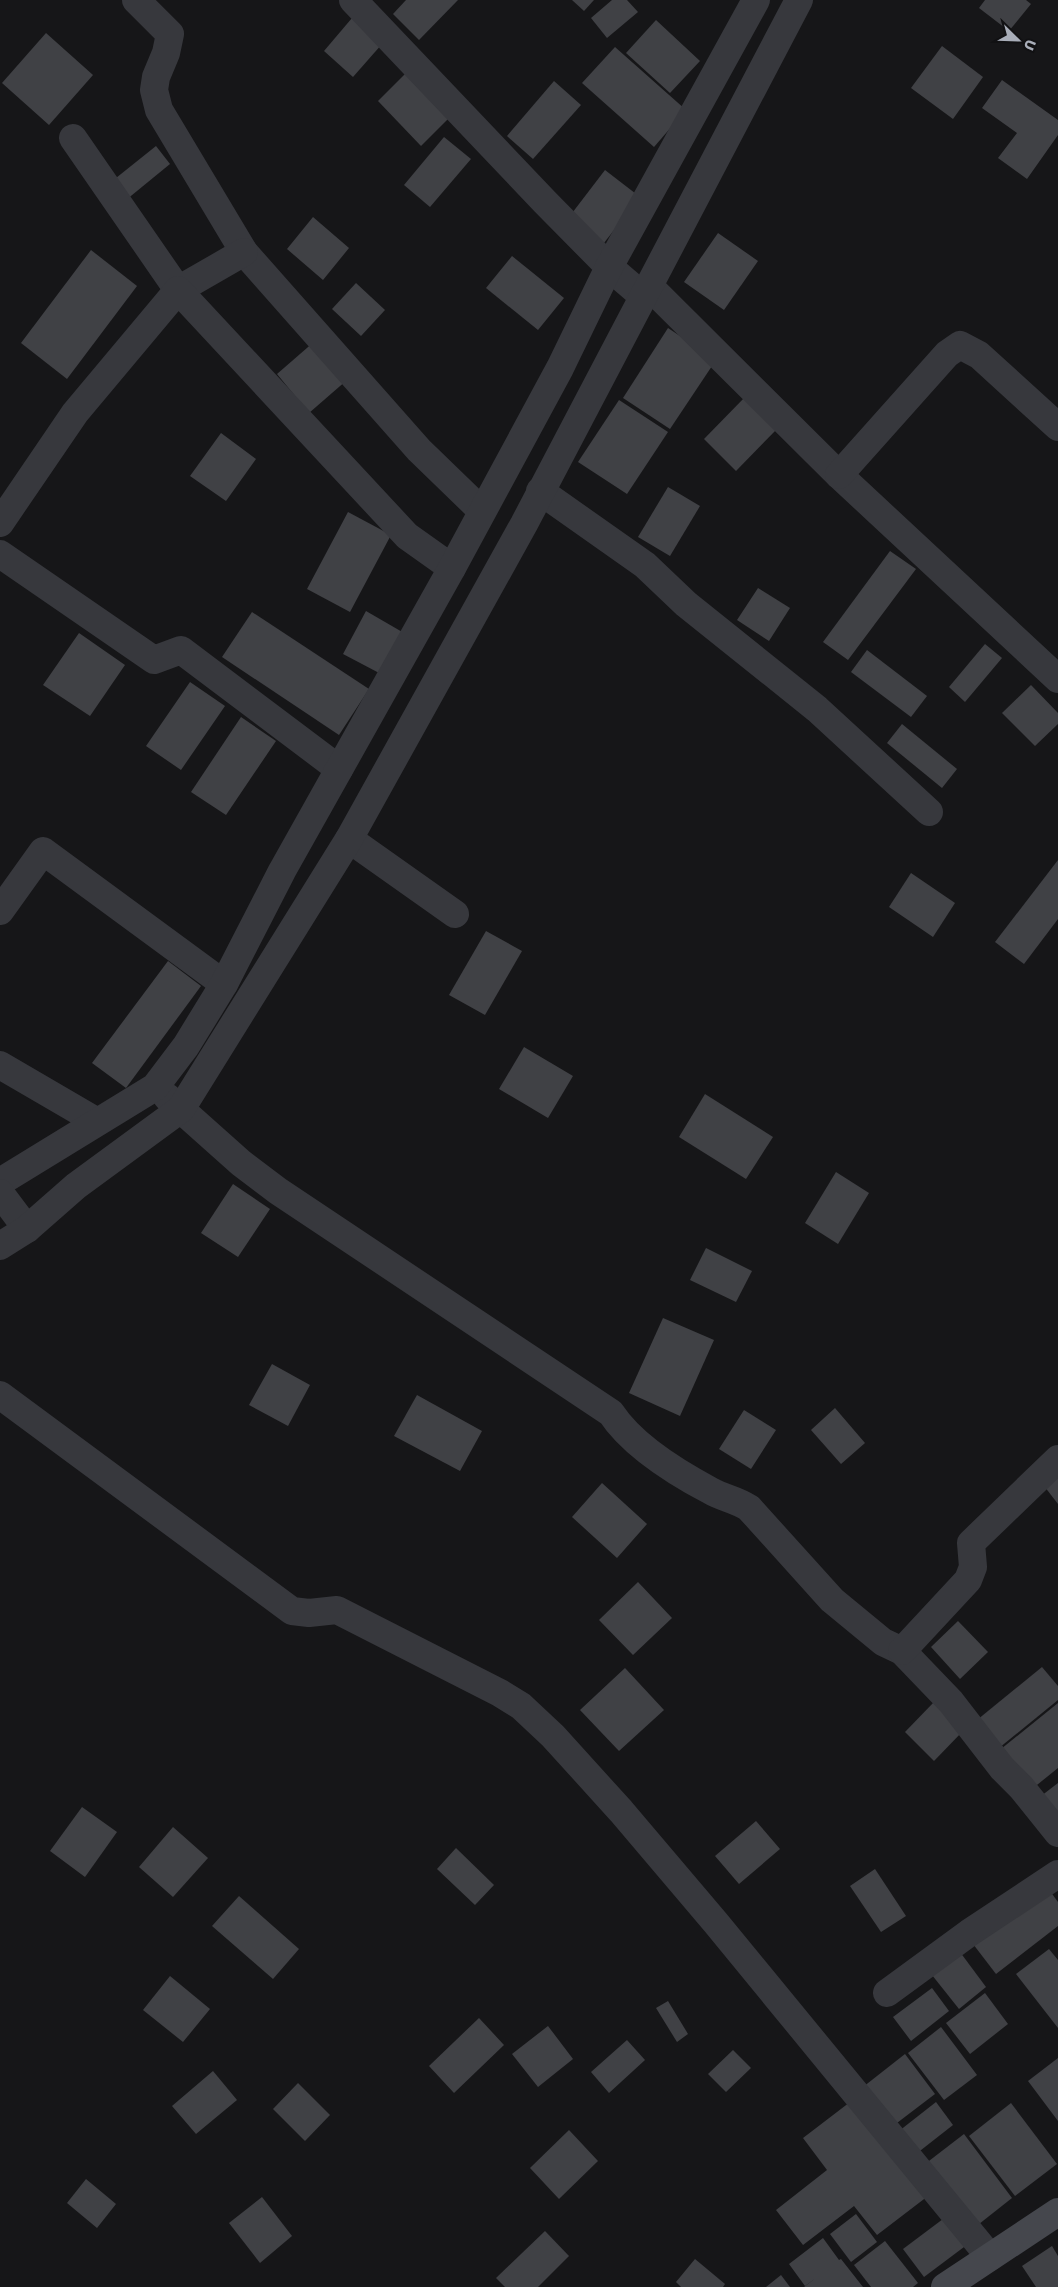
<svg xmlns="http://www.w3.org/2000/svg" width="1058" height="2287" font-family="Poppins,sans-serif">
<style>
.building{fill:#404145}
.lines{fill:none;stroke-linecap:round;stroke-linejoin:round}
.street{stroke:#37383d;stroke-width:28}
.secondary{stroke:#45474d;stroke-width:28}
</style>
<rect width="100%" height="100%" fill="#161618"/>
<g class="building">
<path d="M 406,0 L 458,0 L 419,40 L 393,14 Z"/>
<path d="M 572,0 L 594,0 L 584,11 Z"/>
<path d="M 612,0 L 627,0 L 638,12 L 607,38 L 591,18 Z"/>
<path d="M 985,0 L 1026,0 L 1031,4 L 1009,31 L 979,8 Z"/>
<path d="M 352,18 L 382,44 L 353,77 L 324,51 Z"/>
<path d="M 656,20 L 700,61 L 670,93 L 626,53 Z"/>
<path d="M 46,33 L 93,75 L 49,125 L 2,83 Z"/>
<path d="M 942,46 L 983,77 L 953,119 L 911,88 Z"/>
<path d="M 615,47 L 686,110 L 654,147 L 582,83 Z"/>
<path d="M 405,74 L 448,119 L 421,146 L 378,101 Z"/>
<path d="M 1002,80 L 1058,120 L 1058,135 L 1027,179 L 998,158 L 1017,133 L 982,108 Z"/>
<path d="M 554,81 L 581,105 L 533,159 L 507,136 Z"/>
<path d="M 444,137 L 471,159 L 430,207 L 404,185 Z"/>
<path d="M 156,146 L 170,164 L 126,200 L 111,182 Z"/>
<path d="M 605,170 L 640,197 L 600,248 L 566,221 Z"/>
<path d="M 313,217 L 349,248 L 323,280 L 287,249 Z"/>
<path d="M 718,233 L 758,261 L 724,310 L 684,282 Z"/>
<path d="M 91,250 L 137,286 L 67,379 L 21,343 Z"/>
<path d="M 512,256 L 564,298 L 538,330 L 486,288 Z"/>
<path d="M 356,283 L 385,310 L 361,336 L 332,309 Z"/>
<path d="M 668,328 L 716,360 L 670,429 L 623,398 Z"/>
<path d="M 315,341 L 347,380 L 309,413 L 277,374 Z"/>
<path d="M 745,397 L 777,429 L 736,471 L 704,439 Z"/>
<path d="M 619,400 L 668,432 L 627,494 L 578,462 Z"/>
<path d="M 221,433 L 256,459 L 226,501 L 190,476 Z"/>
<path d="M 668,487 L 700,506 L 670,556 L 638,537 Z"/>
<path d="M 348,512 L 391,535 L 350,612 L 307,589 Z"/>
<path d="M 890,551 L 916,569 L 848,660 L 823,642 Z"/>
<path d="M 758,588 L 790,608 L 769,641 L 737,620 Z"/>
<path d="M 366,611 L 404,633 L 381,674 L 343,654 Z"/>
<path d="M 252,612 L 369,689 L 339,735 L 222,657 Z"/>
<path d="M 79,633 L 125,665 L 90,716 L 43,685 Z"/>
<path d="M 985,644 L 1002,658 L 965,702 L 949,687 Z"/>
<path d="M 867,650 L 927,696 L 911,717 L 851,672 Z"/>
<path d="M 190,682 L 225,706 L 181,770 L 146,746 Z"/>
<path d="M 1031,685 L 1058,713 L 1058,724 L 1035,746 L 1002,713 Z"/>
<path d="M 241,717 L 276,741 L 226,815 L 191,792 Z"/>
<path d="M 902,724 L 957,769 L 942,788 L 887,743 Z"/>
<path d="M 1058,860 L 1058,919 L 1024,964 L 995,942 Z"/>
<path d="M 911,873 L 955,903 L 933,937 L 889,907 Z"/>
<path d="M 486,931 L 522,951 L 485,1015 L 449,995 Z"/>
<path d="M 168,961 L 201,986 L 126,1088 L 92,1063 Z"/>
<path d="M 524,1047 L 573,1076 L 548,1118 L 499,1089 Z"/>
<path d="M 705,1094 L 773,1137 L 746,1179 L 679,1137 Z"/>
<path d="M 836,1172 L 869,1193 L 838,1244 L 805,1223 Z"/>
<path d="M 233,1184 L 270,1209 L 238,1257 L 201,1233 Z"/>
<path d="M 706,1248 L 752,1271 L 736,1302 L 690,1280 Z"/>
<path d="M 663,1318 L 714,1340 L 680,1416 L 629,1393 Z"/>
<path d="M 272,1364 L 310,1385 L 288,1426 L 249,1405 Z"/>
<path d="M 417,1395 L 482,1431 L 460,1471 L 394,1436 Z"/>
<path d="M 835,1408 L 865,1443 L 841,1464 L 811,1430 Z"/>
<path d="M 744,1410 L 776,1430 L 751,1469 L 719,1449 Z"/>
<path d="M 1058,1468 L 1058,1504 L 1041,1482 Z"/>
<path d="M 602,1483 L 647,1524 L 617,1558 L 572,1517 Z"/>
<path d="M 638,1582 L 672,1618 L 633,1655 L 599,1620 Z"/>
<path d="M 958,1621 L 988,1652 L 960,1679 L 931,1647 Z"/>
<path d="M 1042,1667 L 1058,1686 L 1058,1700 L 999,1748 L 977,1720 Z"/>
<path d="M 625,1668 L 664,1710 L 619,1751 L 580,1710 Z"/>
<path d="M 934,1702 L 963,1731 L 934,1761 L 905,1732 Z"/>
<path d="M 1058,1703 L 1058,1768 L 1032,1789 L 1001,1749 Z"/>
<path d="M 1058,1783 L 1058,1818 L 1041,1796 Z"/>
<path d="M 82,1807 L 117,1832 L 85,1877 L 50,1851 Z"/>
<path d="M 756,1821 L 780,1849 L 739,1884 L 715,1856 Z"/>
<path d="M 173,1827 L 208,1858 L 173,1897 L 139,1867 Z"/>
<path d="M 456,1848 L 494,1885 L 475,1905 L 437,1869 Z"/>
<path d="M 875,1869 L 906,1916 L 881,1932 L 850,1886 Z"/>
<path d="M 1047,1887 L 1058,1902 L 1058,1926 L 996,1974 L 973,1944 Z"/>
<path d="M 239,1896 L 299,1949 L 273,1979 L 212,1926 Z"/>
<path d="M 957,1948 L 986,1987 L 959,2009 L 928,1970 Z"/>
<path d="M 1049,1949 L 1058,1960 L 1058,2028 L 1016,1974 Z"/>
<path d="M 170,1976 L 210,2009 L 183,2042 L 143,2010 Z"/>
<path d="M 932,1988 L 949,2011 L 911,2041 L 893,2017 Z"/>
<path d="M 985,1993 L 1008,2024 L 970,2054 L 946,2023 Z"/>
<path d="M 668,2001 L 688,2034 L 677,2042 L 656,2008 Z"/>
<path d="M 479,2018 L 504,2045 L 454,2093 L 429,2066 Z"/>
<path d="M 548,2026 L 573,2059 L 538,2087 L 512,2054 Z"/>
<path d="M 941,2027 L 977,2075 L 944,2100 L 908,2053 Z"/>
<path d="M 627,2040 L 645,2060 L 609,2093 L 591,2072 Z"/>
<path d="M 733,2050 L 751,2068 L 726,2092 L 708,2074 Z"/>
<path d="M 905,2054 L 935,2094 L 893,2126 L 863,2087 Z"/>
<path d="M 1058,2058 L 1058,2121 L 1028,2081 Z"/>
<path d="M 213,2071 L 237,2100 L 196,2134 L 172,2106 Z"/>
<path d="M 298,2083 L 330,2115 L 305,2141 L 273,2109 Z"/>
<path d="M 854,2099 L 928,2196 L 877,2235 L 854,2206 L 803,2245 L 776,2210 L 827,2170 L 803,2138 Z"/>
<path d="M 936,2102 L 953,2125 L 916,2154 L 899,2131 Z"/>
<path d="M 1011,2103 L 1057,2164 L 1015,2196 L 969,2136 Z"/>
<path d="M 569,2130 L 598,2161 L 559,2199 L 530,2168 Z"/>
<path d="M 964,2134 L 1012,2198 L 974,2228 L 925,2164 Z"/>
<path d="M 86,2179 L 116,2204 L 97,2228 L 67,2203 Z"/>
<path d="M 262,2197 L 292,2236 L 260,2263 L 229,2223 Z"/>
<path d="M 951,2213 L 972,2241 L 924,2277 L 903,2249 Z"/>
<path d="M 856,2214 L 877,2242 L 851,2262 L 830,2234 Z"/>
<path d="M 545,2231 L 569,2256 L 538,2287 L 505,2287 L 496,2278 Z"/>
<path d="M 823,2238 L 839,2260 L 841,2259 L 863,2287 L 804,2287 L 816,2278 L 805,2286 L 789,2264 Z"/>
<path d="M 885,2241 L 918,2283 L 913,2287 L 871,2287 L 854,2265 Z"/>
<path d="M 1052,2246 L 1058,2256 L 1058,2287 L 1036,2287 L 1022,2266 Z"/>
<path d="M 695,2259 L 725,2284 L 723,2287 L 681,2287 L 676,2282 Z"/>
<path d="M 781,2275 L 790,2287 L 766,2287 Z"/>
</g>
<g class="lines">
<g class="street">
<path d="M 136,0 L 170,34 L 166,53 L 156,77 L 154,90 L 159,110 L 244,252 L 419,450 L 482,511"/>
<path d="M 353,0 L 545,202 L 609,267 L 644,297"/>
<path d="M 73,138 L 178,290 L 244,252"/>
<path d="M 650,287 L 839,475 L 1058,679"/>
<path d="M 839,475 L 947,354 L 960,345 L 979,355 L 1058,427"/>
<path d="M 540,491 L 645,565 L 686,604 L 817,709 L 929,812"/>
<path d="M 0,523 L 75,413 L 178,290 L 407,536 L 452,568"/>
<path d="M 0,554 L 154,660 L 181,650 L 339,769"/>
<path d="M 349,839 L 455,914"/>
<path d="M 0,911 L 43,851 L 224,984"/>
<path d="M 0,1065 L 96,1121"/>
<path d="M 167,1097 L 241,1163 L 278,1191 L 611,1413 C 632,1445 677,1473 711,1491 C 723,1498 735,1499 749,1508 L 832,1600 L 883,1642 L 902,1651 L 951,1702 L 1002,1768 L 1021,1787 L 1058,1833"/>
<path d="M 0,1182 L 155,1087 L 186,1046 L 224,984 L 282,871 L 452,568 L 560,368 L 609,267 L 756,0"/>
<path d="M 0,1193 L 27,1229"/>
<path d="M 0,1246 L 27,1229 L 76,1186 L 181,1109 L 349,839 L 524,524 L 799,0"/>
<path d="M 0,1395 L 292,1611 L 309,1613 L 337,1610 L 500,1693 L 521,1706 L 553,1736 L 621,1811 L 716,1923 L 990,2257"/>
<path d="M 902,1651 L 968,1580 L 973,1567 L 971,1543 L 1058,1459"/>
<path d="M 887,1993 L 969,1933 L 1058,1874"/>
</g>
<path class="secondary" d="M 945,2287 L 1058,2212"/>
</g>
<g transform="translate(1018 40) rotate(113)" stroke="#111113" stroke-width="4" paint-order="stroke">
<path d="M0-4L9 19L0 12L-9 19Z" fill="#a8adb8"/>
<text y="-8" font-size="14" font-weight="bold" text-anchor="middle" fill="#a8adb8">U</text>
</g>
</svg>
